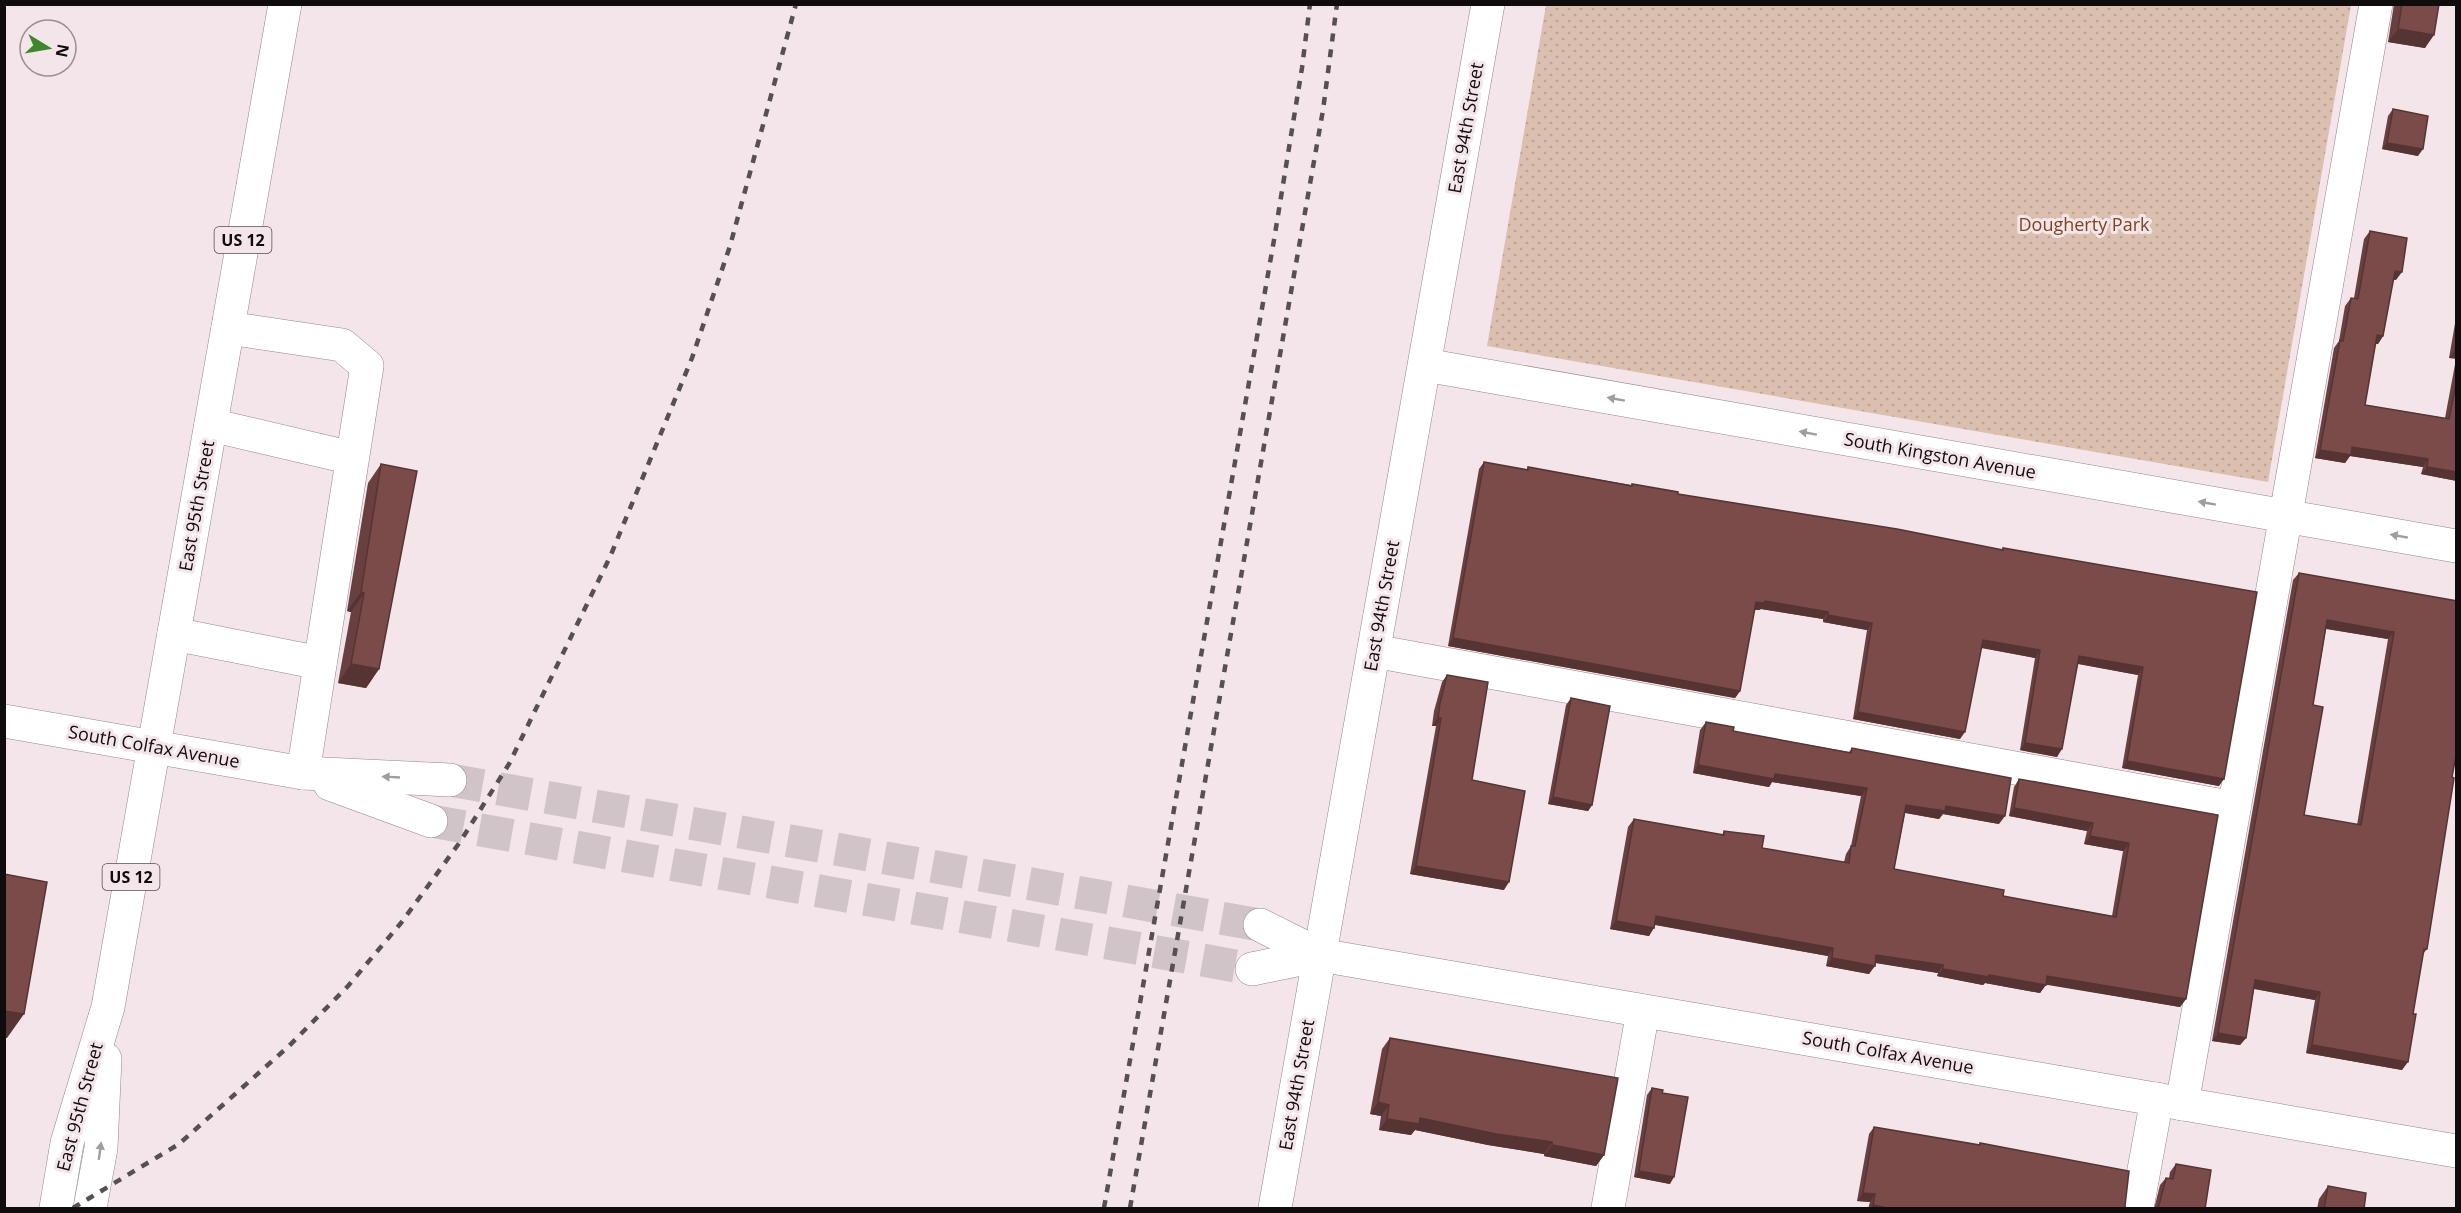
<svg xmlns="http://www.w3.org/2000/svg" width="2461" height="1213" font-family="'Open Sans',sans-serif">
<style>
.park{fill:url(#park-dots)}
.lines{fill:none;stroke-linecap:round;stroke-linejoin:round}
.major-tunnel{stroke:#d1c4c9;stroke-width:33;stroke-dasharray:33 16;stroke-linecap:butt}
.minor-casing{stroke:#93868b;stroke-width:34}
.major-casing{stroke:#93868b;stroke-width:34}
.minor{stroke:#fff;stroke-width:33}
.major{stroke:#fff;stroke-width:33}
.rail{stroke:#574f52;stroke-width:4.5;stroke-dasharray:8 8;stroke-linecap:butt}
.wall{fill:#69403f;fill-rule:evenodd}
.shaded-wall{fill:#553433}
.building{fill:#7a4b49;stroke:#553433;stroke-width:1.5;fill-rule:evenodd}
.oneway{fill:#9f9e9e}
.labels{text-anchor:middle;stroke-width:6;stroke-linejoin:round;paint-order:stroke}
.shield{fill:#f3e5ea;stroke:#544d4f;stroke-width:1.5}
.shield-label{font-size:16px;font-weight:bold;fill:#100c0d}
.street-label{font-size:18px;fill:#100c0d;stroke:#f3e5ea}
.park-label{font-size:18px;fill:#7d441d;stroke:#f3e5ea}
</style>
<defs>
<pattern id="park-dots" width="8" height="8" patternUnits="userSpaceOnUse" patternTransform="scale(1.5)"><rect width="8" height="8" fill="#dbbfaf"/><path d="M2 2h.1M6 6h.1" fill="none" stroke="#bba395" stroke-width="1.8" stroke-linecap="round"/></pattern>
</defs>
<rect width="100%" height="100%" fill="#f3e5ea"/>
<path class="park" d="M 1546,5 L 2351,5 L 2268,482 L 1487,346 Z"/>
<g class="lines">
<g class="major-tunnel">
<path d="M 450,780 L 1260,925"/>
<path d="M 431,821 L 1252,969"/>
</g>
<defs>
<g id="minor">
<path d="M 228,328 L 342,345 L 367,366 L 303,773"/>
<path d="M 1425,365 L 2456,546"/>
<path d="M 211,425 L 352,458"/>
<path d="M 174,634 L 320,663"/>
<path d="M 1374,651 L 2234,808"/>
<path d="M 2182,1104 L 2376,4"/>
<path d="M 1275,1208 L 1488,4"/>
<path d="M 1608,1208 L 1643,1011"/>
<path d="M 2137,1208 L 2157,1099"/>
</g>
<g id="major">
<path d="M 4,721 L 303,773 L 450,780"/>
<path d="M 330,784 L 431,821"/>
<path d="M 1260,925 L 1320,955 L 2456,1151"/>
<path d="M 1252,969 L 1320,955"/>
<path d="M 56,1208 L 67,1143 L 108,1007 L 285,4"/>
<path d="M 90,1208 L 101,1148 L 105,1059"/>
</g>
</defs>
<use href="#minor" class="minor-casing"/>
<use href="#major" class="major-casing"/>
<use href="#minor" class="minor"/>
<use href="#major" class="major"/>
<g class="rail">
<path d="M 73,1208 L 179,1144 L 289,1046 L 348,986 L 401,923 L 460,842 L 509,764 L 610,557 L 692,358 L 730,246 L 796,4"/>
<path d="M 1104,1208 L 1274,240 L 1302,68 L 1310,4"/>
<path d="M 1130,1208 L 1323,110 L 1337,4"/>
</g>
</g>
<g class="wall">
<path d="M 2394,4 L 2439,4 L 2425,48 L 2388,42 Z"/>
<path d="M 2393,109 L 2418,156 L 2382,149 L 2388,116 Z"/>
<path d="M 2370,231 L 2396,280 L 2393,279 L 2383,336 L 2378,344 L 2375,344 L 2365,405 L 2445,418 L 2456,359 L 2449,358 L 2457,312 L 2457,481 L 2421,474 L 2423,467 L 2350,456 L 2345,463 L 2315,458 L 2334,348 L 2339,341 L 2345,306 L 2351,298 L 2354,298 L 2364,239 Z"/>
<path d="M 1484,462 L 1526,470 L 1528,467 L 1631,485 L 1632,484 L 1678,494 L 2001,550 L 2003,548 L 2257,592 L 2219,786 L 2122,768 L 2138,675 L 2078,664 L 2057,757 L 2020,750 L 2035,658 L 1981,648 L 1960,739 L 1853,719 L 1867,630 L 1823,622 L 1823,619 L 1761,609 L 1759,610 L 1754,610 L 1740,691 L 1735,698 L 1448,646 L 1479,469 Z"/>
<path d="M 381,464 L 379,669 L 366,688 L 338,683 L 351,612 L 347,611 L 368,483 Z"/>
<path d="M 2299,573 L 2457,601 L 2452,777 L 2427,949 L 2423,954 L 2402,1070 L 2306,1053 L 2315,1000 L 2254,989 L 2246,1038 L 2240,1045 L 2212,1041 L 2293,580 ZM 2326,629 L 2388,639 L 2357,825 L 2304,815 L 2313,705 Z"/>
<path d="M 1447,675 L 1472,780 L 1504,890 L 1410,874 L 1436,726 L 1432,726 L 1434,711 L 1442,682 Z"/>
<path d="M 1571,698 L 1592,805 L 1588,811 L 1548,804 L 1566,705 Z"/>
<path d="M 1706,722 L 1733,731 L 1849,752 L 1852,748 L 1999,824 L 1943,814 L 1939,819 L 1905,813 L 1894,869 L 2003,896 L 2112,916 L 2123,851 L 2084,844 L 2087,831 L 2009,816 L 2014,787 L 2019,779 L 2218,815 L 2186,999 L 2180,1007 L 2046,984 L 2040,993 L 1985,983 L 1983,985 L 1937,976 L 1938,973 L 1875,963 L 1869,974 L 1826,966 L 1828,956 L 1655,925 L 1649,936 L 1610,929 L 1628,827 L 1634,819 L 1722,835 L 1724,831 L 1762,848 L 1844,862 L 1846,854 L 1851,846 L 1861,796 L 1772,782 L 1769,787 L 1693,773 L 1700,730 Z"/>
<path d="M 1390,1038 L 1604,1155 L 1596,1166 L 1544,1156 L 1544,1154 L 1488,1145 L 1415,1130 L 1411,1135 L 1379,1130 L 1381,1116 L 1370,1114 L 1382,1049 Z"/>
<path d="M 1652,1088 L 1662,1093 L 1670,1184 L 1634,1177 L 1647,1095 Z"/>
<path d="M 1874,1127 L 1979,1145 L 1980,1143 L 2125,1206 L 2126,1209 L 1868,1209 L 1870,1202 L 1857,1201 L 1869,1134 Z"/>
<path d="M 2176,1164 L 2205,1209 L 2154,1209 L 2160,1185 L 2166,1178 L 2169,1178 L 2170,1172 Z"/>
<path d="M 2328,1186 L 2364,1209 L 2317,1209 L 2319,1199 Z"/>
</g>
<g class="shaded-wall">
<path d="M 2398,29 L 2434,35 L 2425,48 L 2388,42 Z"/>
<path d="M 2387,143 L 2423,149 L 2418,156 L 2382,149 Z"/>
<path d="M 2395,271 L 2402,272 L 2396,280 L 2389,279 Z"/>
<path d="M 2377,335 L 2383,336 L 2378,344 L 2371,343 Z"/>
<path d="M 2455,350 L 2457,350 L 2457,358 L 2449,358 Z"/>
<path d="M 2352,447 L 2428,459 L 2423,467 L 2350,456 L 2345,463 L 2315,458 L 2320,450 Z"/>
<path d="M 2427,467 L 2457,472 L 2457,481 L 2421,474 Z"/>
<path d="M 361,592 L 364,593 L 351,612 L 347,611 Z"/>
<path d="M 1765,601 L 1828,612 L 1823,619 L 1761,609 L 1759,610 L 1751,609 L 1756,602 Z"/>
<path d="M 1828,615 L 1872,623 L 1867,630 L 1823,622 Z"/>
<path d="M 2327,620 L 2394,632 L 2388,639 L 2322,628 Z"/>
<path d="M 1453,638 L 1740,691 L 1735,698 L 1448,646 Z"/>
<path d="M 1983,640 L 2040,650 L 2035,658 L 1978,647 Z"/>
<path d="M 2079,656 L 2143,667 L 2138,675 L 2074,663 Z"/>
<path d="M 351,664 L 379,669 L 366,688 L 338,683 Z"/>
<path d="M 1858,712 L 1965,732 L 1960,739 L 1853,719 Z"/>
<path d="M 1438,718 L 1441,718 L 1436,726 L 1432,726 Z"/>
<path d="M 2025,743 L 2062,749 L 2057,757 L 2020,750 Z"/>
<path d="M 2127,761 L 2224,779 L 2219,786 L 2122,768 Z"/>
<path d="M 1698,765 L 1775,774 L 1867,788 L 1861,796 L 1772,782 L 1769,787 L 1693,773 Z"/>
<path d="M 1553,797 L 1592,805 L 1588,811 L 1548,804 Z"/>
<path d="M 1906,805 L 1946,806 L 2005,816 L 1999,824 L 1943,814 L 1939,819 L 1901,812 Z"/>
<path d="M 2014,808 L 2093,823 L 2087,831 L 2009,816 Z"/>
<path d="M 2090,836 L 2129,843 L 2123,851 L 2084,844 Z"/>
<path d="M 1416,866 L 1509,882 L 1504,890 L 1410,874 Z"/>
<path d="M 1656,916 L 1833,948 L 1828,956 L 1651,924 Z"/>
<path d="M 1616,921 L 1654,928 L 1649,936 L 1610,929 Z"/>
<path d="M 1876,955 L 1943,965 L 1938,973 L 1871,962 Z"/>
<path d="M 1832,958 L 1875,966 L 1869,974 L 1826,966 Z"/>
<path d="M 1943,969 L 1989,975 L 2046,985 L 2040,993 L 1985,983 L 1983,985 L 1937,976 Z"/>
<path d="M 2047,976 L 2186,999 L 2180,1007 L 2042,984 Z"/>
<path d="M 2255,980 L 2320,992 L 2315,1000 L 2250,988 Z"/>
<path d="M 4,1011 L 24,1014 L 7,1038 L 4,1038 Z"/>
<path d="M 2218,1033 L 2246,1038 L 2240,1045 L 2212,1041 Z"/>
<path d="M 2312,1045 L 2408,1062 L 2402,1070 L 2306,1053 Z"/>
<path d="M 1378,1102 L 1389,1105 L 1381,1116 L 1370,1114 Z"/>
<path d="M 1420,1118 L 1552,1142 L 1544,1154 L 1488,1145 L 1415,1130 L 1411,1135 L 1379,1130 L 1387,1119 Z"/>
<path d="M 1552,1145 L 1604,1155 L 1596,1166 L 1544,1156 Z"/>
<path d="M 1639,1171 L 1674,1177 L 1670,1184 L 1634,1177 Z"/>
<path d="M 1863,1193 L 1875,1194 L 1870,1202 L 1857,1201 Z"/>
<path d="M 1873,1205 L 1892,1209 L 1870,1209 Z"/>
</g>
<g class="building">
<path d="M 2402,4 L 2439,4 L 2434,35 L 2398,29 Z"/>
<path d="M 2393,109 L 2428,116 L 2423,149 L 2387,143 Z"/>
<path d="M 2370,231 L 2407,238 L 2402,272 L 2395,271 L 2383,336 L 2377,335 L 2365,405 L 2449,419 L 2457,379 L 2457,472 L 2427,467 L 2428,459 L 2352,447 L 2351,455 L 2320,450 L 2340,340 L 2343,341 L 2351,298 L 2358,299 Z"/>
<path d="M 2457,338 L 2457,350 L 2455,350 Z"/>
<path d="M 1484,462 L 1528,470 L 1528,467 L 1632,486 L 1632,484 L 1678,492 L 1678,494 L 1897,529 L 2003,550 L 2003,548 L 2257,592 L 2224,779 L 2127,761 L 2143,667 L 2079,656 L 2062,749 L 2025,743 L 2040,650 L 1983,640 L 1965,732 L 1858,712 L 1872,623 L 1828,615 L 1828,612 L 1765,601 L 1764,603 L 1756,602 L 1740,691 L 1453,638 Z"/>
<path d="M 381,464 L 417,471 L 379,669 L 351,664 L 364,593 L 361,592 Z"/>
<path d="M 2299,573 L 2457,601 L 2457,750 L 2452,777 L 2454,778 L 2427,949 L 2424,949 L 2413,1014 L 2416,1014 L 2408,1062 L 2312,1045 L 2320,992 L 2255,980 L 2246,1038 L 2218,1033 ZM 2327,620 L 2394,632 L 2361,825 L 2304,815 L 2323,707 L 2313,705 Z"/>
<path d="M 1447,675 L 1488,682 L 1472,780 L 1525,791 L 1509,882 L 1416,866 L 1441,718 L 1438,718 L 1440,703 Z"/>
<path d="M 1571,698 L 1610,706 L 1592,805 L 1553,797 Z"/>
<path d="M 1706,722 L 1734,727 L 1733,731 L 1851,753 L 1852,748 L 2011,778 L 2005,816 L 1946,806 L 1945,811 L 1906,805 L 1894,869 L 2004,890 L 2003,896 L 2116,917 L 2129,843 L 2090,836 L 2093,823 L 2014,808 L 2019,779 L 2218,815 L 2186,999 L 2047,976 L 2046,985 L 1989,975 L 1989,977 L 1943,969 L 1943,965 L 1876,955 L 1875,966 L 1832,958 L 1833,948 L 1656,916 L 1654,928 L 1616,921 L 1634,819 L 1724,835 L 1724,831 L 1764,836 L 1762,848 L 1849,863 L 1851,846 L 1855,846 L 1867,788 L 1775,774 L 1774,779 L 1698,765 Z"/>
<path d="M 4,874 L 47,882 L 24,1014 L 4,1011 Z"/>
<path d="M 1390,1038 L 1618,1078 L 1604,1155 L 1552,1145 L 1552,1142 L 1496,1134 L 1420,1118 L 1419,1124 L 1387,1119 L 1389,1105 L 1378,1102 Z"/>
<path d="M 1652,1088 L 1663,1090 L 1662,1093 L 1688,1097 L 1674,1177 L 1639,1171 Z"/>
<path d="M 1874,1127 L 1980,1145 L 1980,1143 L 2129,1171 L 2125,1206 L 2126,1209 L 1892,1209 L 1873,1205 L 1875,1194 L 1863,1193 Z"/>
<path d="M 2176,1164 L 2211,1170 L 2205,1209 L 2158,1209 L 2166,1178 L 2173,1179 Z"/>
<path d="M 2328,1186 L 2366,1193 L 2364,1209 L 2324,1209 Z"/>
</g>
<defs><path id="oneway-solid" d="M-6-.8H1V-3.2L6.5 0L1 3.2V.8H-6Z" transform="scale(1.5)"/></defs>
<g class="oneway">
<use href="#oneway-solid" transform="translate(1616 399) rotate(-170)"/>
<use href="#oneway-solid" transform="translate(1808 433) rotate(-170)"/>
<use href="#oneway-solid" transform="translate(2207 503) rotate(-170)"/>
<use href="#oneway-solid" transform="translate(2399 536) rotate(-170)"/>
<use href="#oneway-solid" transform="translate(391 777) rotate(-177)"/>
<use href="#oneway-solid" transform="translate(100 1151) rotate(-82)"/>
</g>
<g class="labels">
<g class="shield">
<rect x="214.5" y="227" width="57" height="26" rx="4.5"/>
<rect x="102.5" y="864" width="57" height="26" rx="4.5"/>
</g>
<g class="shield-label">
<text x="243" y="246">US 12</text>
<text x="131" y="883">US 12</text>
</g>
<g class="street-label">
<text transform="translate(1466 128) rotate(-80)" y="6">East 94th Street</text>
<text transform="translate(1940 456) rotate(10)" y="6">South Kingston Avenue</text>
<text transform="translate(197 506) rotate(-80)" y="6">East 95th Street</text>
<text transform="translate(1382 606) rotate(-80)" y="6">East 94th Street</text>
<text transform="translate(154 747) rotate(10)" y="6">South Colfax Avenue</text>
<text transform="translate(1888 1053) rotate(10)" y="6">South Colfax Avenue</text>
<text transform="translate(1297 1085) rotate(-80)" y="6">East 94th Street</text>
<text transform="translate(80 1107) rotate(-75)" y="6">East 95th Street</text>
</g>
<g class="park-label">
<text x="2084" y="231">Dougherty Park</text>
</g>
</g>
<rect width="2461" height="1213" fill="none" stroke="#100c0d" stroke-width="12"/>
<g transform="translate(48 48) rotate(101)"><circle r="28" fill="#f3e5ea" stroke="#988e92" stroke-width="1.5"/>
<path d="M0-4.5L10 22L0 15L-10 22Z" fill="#3f862c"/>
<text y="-9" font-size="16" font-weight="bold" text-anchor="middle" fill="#100c0d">N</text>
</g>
</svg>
